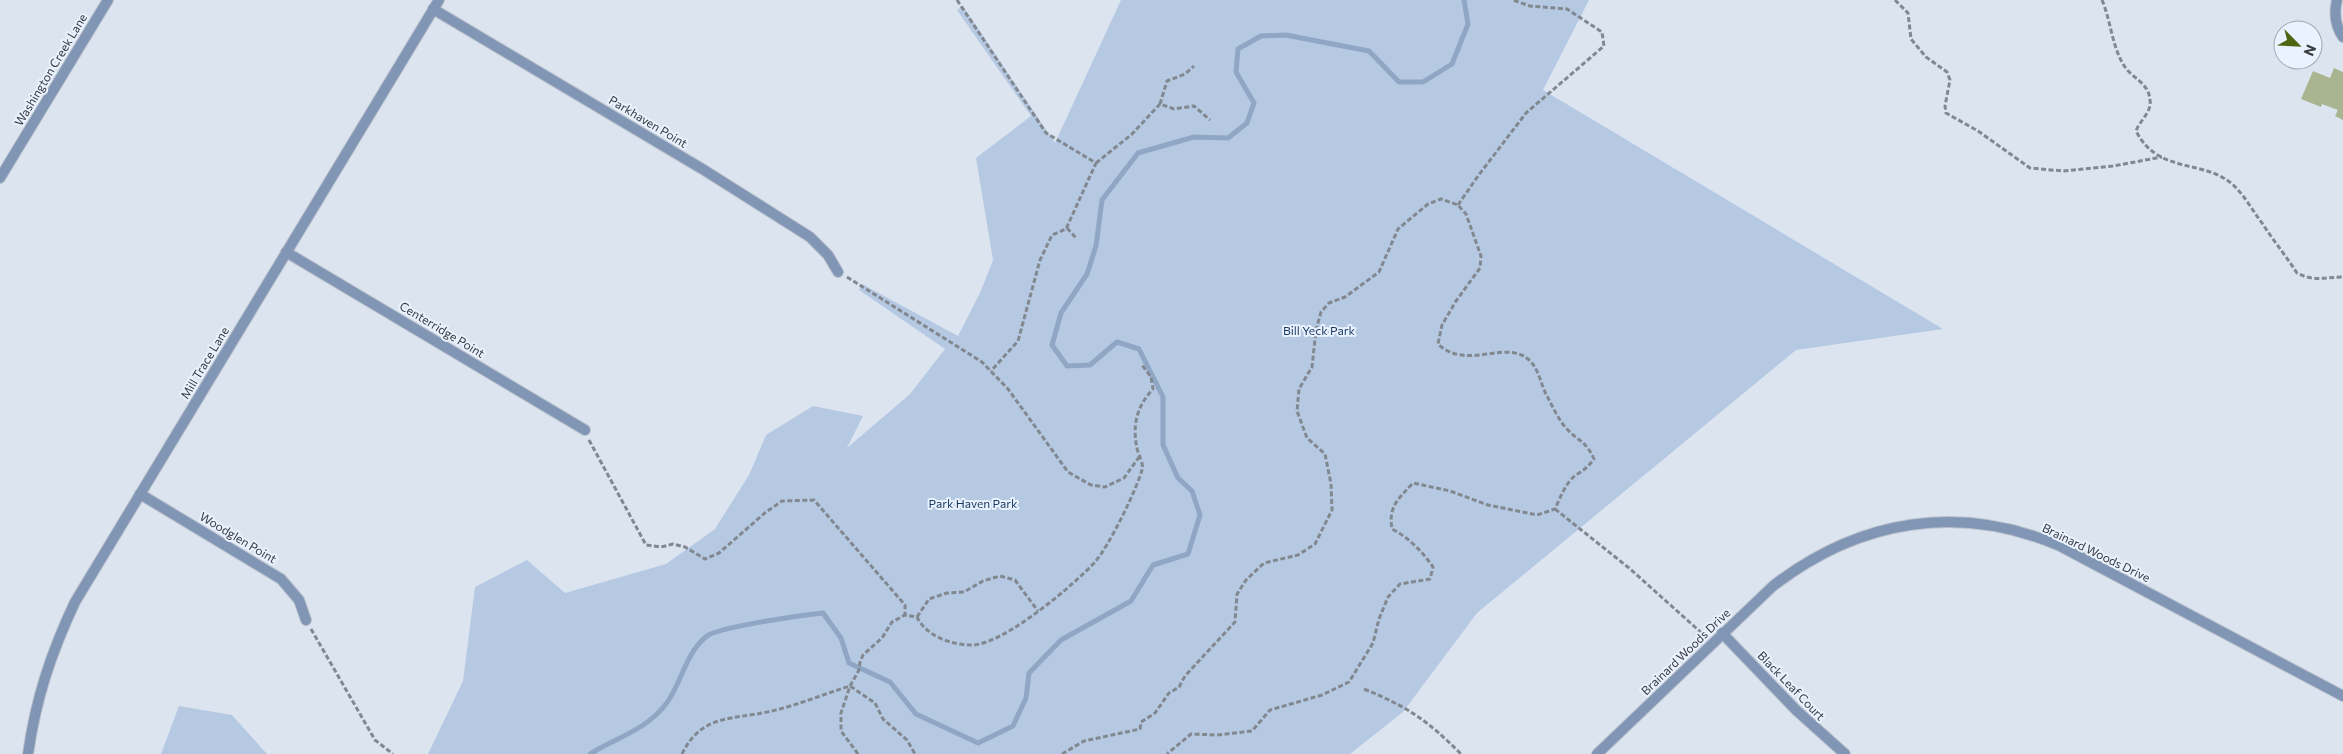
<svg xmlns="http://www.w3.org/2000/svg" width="2343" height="754" font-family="Commissioner,sans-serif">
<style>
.green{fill:#b6c9e3}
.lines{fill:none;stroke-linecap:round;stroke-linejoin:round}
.stream{stroke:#8fa6c5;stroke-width:5}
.building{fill:#a8b590}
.street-casing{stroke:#bbc2cd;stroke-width:12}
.path{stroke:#828890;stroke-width:3;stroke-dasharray:5 2.5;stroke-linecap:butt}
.street{stroke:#8096b4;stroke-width:10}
.labels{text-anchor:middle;stroke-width:4;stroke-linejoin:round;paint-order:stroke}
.street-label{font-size:12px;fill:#383b40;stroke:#e9f2fe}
.park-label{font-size:12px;fill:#15365f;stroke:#e9f2fe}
</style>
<rect width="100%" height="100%" fill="#dce4f0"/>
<g class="green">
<path d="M 1121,0 L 1589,0 L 1543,90 L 1943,329 L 1796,350 L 1477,613 L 1403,712 L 1350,754 L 428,754 L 463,681 L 475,587 L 527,560 L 565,593 L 666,564 L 715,529 L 749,475 L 766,435 L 813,406 L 863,416 L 847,448 L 910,394 L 945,349 L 859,290 L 862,284 L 958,336 L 980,293 L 993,260 L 976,158 L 1031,116 L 957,10 L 963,6 L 1055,143 Z"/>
<path d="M 179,706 L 232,715 L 267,754 L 161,754 Z"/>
</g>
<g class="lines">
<path class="stream" d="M 590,754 C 617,737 645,731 666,704 C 682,683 685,653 707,636 C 718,627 804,615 823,613 L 841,638 L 849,663 L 890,682 L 916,714 L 978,743 L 1013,726 L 1026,698 L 1029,673 L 1061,640 L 1131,601 L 1153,565 L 1188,554 L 1200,515 L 1192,491 L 1178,478 L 1163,445 L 1163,397 L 1139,349 L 1117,342 L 1090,365 L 1067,366 L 1052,345 L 1061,313 L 1087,274 L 1096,246 L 1102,200 L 1138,153 L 1194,137 L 1228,138 L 1247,123 L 1254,103 L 1236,72 L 1238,49 L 1261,36 L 1286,35 L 1322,42 L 1369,51 L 1399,82 L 1423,82 L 1452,64 L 1468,24 L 1464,0"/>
</g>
<path class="building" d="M 2334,68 L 2343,72 L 2343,120 L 2335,116 L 2338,110 L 2322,104 L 2321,107 L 2301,99 L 2313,71 L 2330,78 Z"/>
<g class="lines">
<defs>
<g id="street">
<path d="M 2337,0 C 2334,13 2335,26 2343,37"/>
<path d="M 433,9 L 704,170 L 810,237 L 828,255 L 838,272"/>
<path d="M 0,178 L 108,0"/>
<path d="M 286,252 L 585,430"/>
<path d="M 140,494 L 281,579 L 299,600 L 306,620"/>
<path d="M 1722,633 L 1796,710 L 1845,754"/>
<path d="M 28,754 C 36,698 51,653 75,602 L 439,0"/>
<path d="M 1597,754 L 1773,586 C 1860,519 1959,503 2060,546 L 2343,696"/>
</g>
</defs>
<use href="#street" class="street-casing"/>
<g class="path">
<path d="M 957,0 L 1046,133 L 1096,163 L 1066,229 L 1052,235 L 1040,260 L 1018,341 L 991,371"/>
<path d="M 1895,0 L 1908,13 L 1911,39 L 1926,57 L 1947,72 L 1950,80 L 1945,106 L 1946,113 L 1978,131 L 2030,168 L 2063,171 L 2113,166 L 2162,157"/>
<path d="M 2102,0 C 2111,21 2112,48 2125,67 C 2133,79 2149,83 2150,100 C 2152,112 2140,120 2136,131 C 2158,174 2201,159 2231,183 C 2244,194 2252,210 2262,223 C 2273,240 2286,256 2297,273 C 2314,282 2326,277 2343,277"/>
<path d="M 1160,104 L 1167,81 L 1185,74 L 1194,66"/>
<path d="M 1096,163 L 1132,134 L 1160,104 L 1174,109 L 1194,106 L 1210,120"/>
<path d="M 1458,205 L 1478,176 L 1526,113 L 1604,46 L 1602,32 L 1567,9 L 1530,6 L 1513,0"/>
<path d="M 1067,228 L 1077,239"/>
<path d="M 847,277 L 982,362 L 1008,389 L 1068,472 L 1091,485 L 1105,487 L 1124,478 L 1139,457"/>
<path d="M 589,440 L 646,545 L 661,547 L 673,544 L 685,547 L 705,559 L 719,553 L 766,512 L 782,501 L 814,500 L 905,605 L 905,615"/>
<path d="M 1555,509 L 1629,568 L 1705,636"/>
<path d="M 917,617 L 929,599 L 947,593 L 964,592 L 983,581 L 1000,576 L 1015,580 L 1038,611"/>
<path d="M 311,629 L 375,740 L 393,754"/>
<path d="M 1364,689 C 1408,707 1427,720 1461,754"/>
<path d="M 682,754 C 702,713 734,720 772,711 C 798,705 824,694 850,686 L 875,703 L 883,719 L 907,740 L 915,754"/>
<path d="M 858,754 L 841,731 L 841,713 L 850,686 L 859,670 L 860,662 L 863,655 L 882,638 L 892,622 L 905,615 L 917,617 C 926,636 951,645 971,645 C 1002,646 1074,585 1095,562 C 1109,546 1136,491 1142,470 C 1144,463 1138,455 1137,448 C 1132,425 1137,406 1153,389 L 1151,377 L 1142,365"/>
<path d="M 1062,754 L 1084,741 L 1140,729 L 1141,722 L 1155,713 L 1169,693 L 1179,687 L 1185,676 L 1235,622 L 1237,594 L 1246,580 L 1264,563 L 1298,555 L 1315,544 L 1332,510 L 1331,484 L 1325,454 L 1307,438 L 1297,411 L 1299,389 L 1312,367 L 1316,330 L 1321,312 L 1329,303 L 1345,297 L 1379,272 L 1398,229 L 1428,204 L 1441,199 L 1458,205 L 1466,214 L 1481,256 L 1480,268 L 1456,301 L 1442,325 L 1438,344 C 1463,368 1497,346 1519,354 C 1539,361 1539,382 1547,396 C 1553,407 1559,421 1567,429 C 1579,442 1586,441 1594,459 C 1588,467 1584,470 1576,475 C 1566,482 1560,498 1555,509 L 1537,515 L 1488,505 L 1450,491 L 1413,483 C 1398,499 1388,507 1392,529 C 1409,538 1422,551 1433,567 L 1430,579 L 1400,584 L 1388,597 L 1379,619 L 1373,643 L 1349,682 L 1322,695 L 1270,710 L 1252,731 L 1217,735 L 1191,734 L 1167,754"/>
</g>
<use href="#street" class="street"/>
</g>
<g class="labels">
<g class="street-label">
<text transform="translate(51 70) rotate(-59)" y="4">Washington Creek Lane</text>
<text transform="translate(648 122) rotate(31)" y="4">Parkhaven Point</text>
<text transform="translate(442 330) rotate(31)" y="4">Centerridge Point</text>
<text transform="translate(205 363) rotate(-59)" y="4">Mill Trace Lane</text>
<text transform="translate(238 538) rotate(31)" y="4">Woodglen Point</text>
<text transform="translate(2096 553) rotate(26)" y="4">Brainard Woods Drive</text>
<text transform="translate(1686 652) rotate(-44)" y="4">Brainard Woods Drive</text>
<text transform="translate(1791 686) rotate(46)" y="4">Black Leaf Court</text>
</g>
<g class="park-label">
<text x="1319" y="335">Bill Yeck Park</text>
<text x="973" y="508">Park Haven Park</text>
</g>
</g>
<g transform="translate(2298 45) rotate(114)"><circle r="24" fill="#e9f2fe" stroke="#a2a9b2"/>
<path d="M0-4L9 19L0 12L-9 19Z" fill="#506512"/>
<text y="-8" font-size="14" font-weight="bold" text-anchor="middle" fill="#383b40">N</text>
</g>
</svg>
